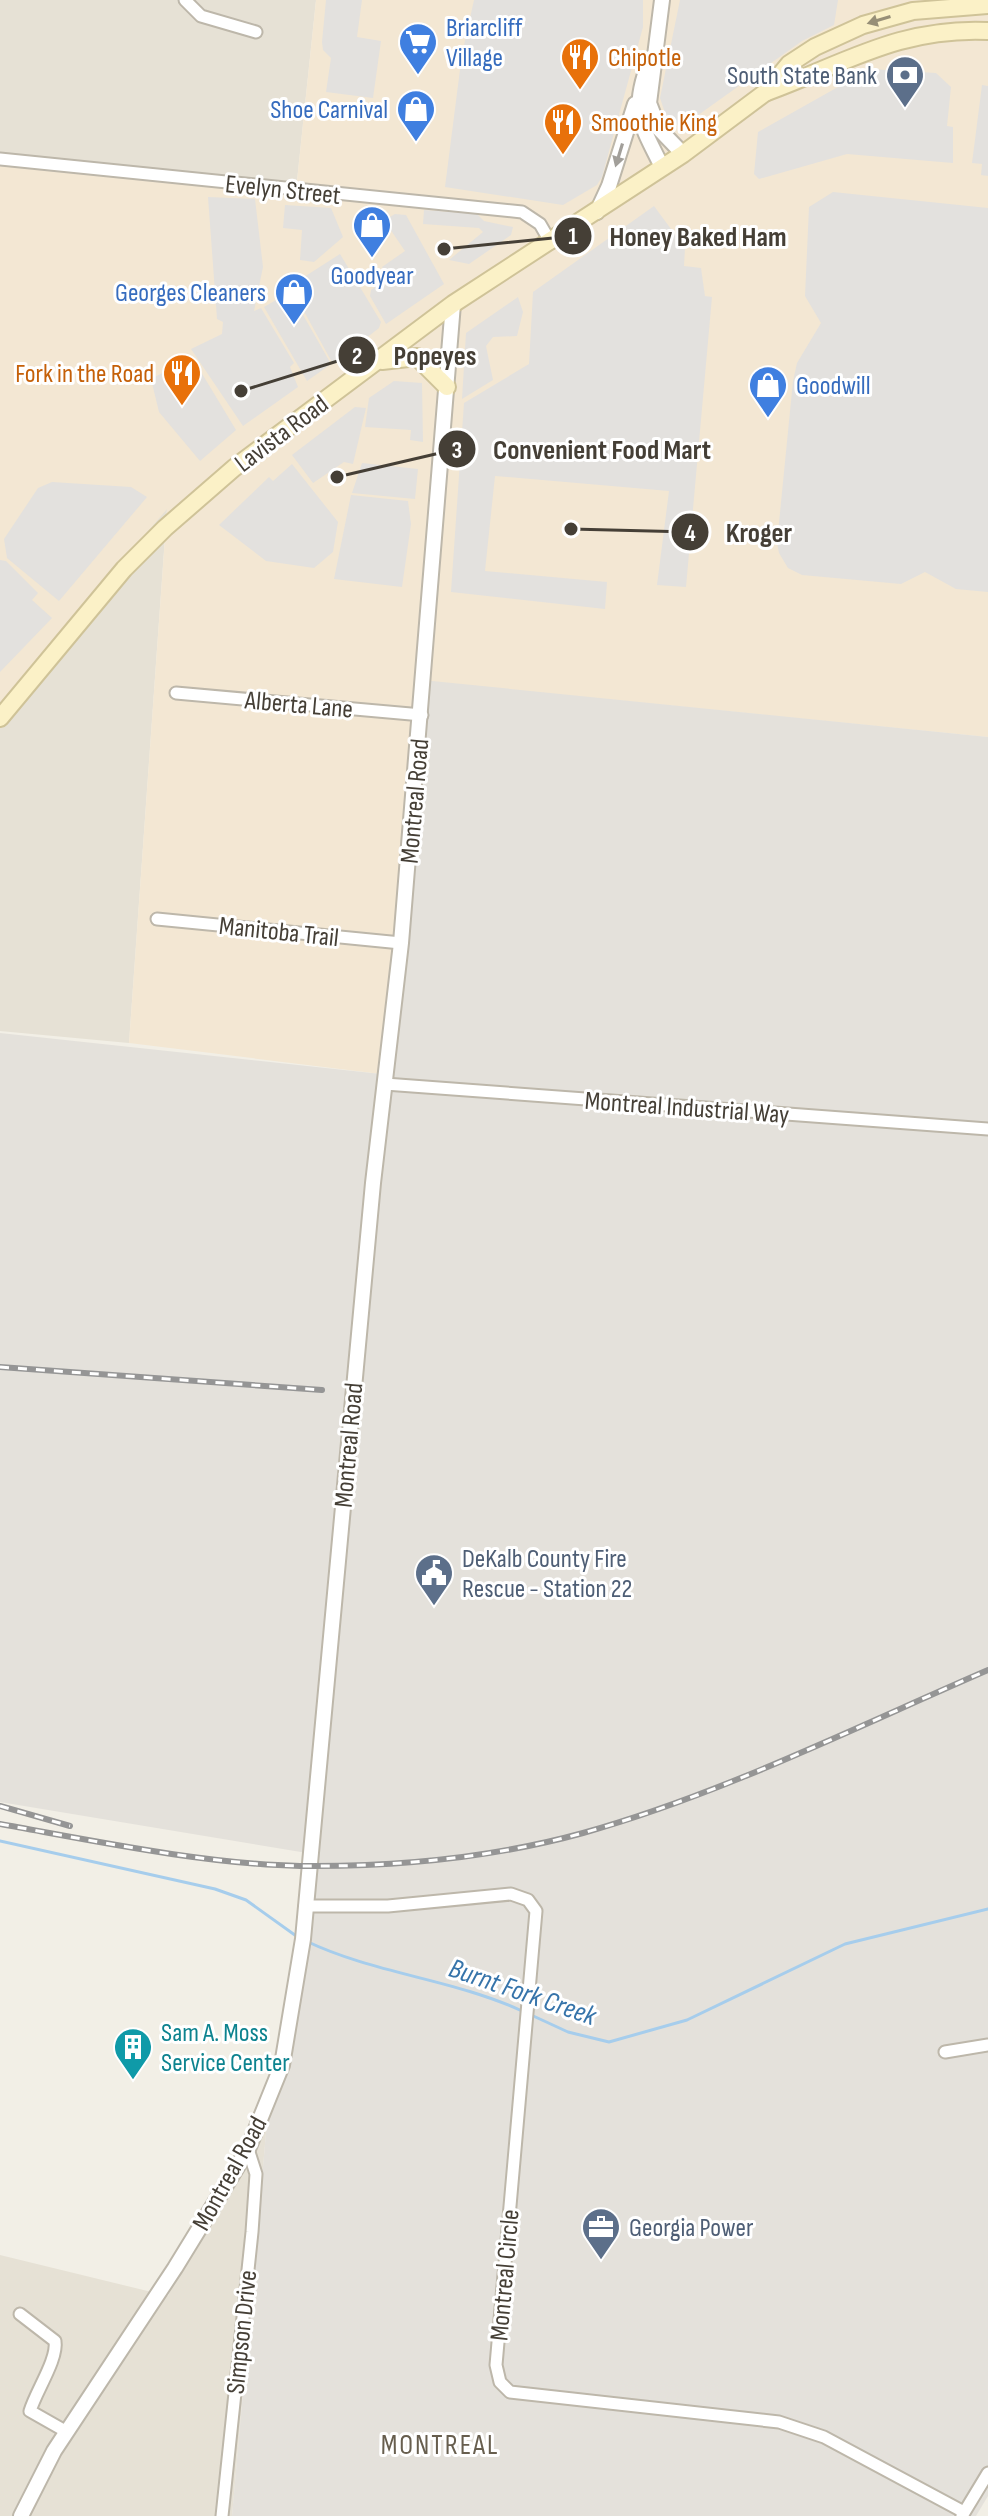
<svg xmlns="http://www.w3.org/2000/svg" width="988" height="2516" font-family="'Sofia Sans Condensed',sans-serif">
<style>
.residential{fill:#e6e1d5}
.commercial{fill:#f3e7d3}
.industrial{fill:#e4e1db}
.parking{fill:#e3e1de}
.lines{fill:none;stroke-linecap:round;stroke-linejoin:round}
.stream{stroke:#a6cdec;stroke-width:3}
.minor-casing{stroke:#bdb7aa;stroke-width:15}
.tertiary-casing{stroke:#bdb7aa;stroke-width:18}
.secondary-casing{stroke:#cfc398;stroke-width:20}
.minor{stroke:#fff;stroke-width:11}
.tertiary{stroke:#fff;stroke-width:14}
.secondary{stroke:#fbf1c7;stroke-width:16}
.rail-casing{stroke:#959595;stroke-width:6}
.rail{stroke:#fff;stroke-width:3;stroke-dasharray:9;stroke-linecap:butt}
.oneway{fill:#978f77}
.oneway2{fill:#a29f9a}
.labels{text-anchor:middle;stroke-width:6;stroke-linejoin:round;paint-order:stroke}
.shop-label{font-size:26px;fill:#366cbe;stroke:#fff;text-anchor:start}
.food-label{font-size:26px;fill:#c56008;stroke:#fff;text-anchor:start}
.service-label{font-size:26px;fill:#4e5e75;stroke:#fff;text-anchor:start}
.street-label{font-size:26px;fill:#453f36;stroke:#fff}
.culture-label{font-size:26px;fill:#0d838f;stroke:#fff;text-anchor:start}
.water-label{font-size:28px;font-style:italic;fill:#3674aa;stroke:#fff}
.neighbourhood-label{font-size:28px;letter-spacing:2px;fill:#675e4e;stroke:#fff}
.leader{fill:none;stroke:#453f36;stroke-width:3}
.callout-dot{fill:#453f36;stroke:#fff;stroke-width:3}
.mark-label{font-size:24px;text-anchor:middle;font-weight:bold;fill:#fff}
.callout-label{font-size:28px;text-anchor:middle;font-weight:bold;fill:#453f36;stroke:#fff;stroke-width:6;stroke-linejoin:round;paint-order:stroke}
</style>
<rect width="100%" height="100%" fill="#f2efe6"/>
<g class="residential">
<path d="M 0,0 L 316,0 L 296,190 L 0,159 Z"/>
<path d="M 167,508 L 129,1043 L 0,1031 L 0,718 L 48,647 Z"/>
<path d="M 270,2088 L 232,2516 L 0,2516 L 0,2255 L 168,2296 Z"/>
</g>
<path class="commercial" d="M 316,0 L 988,0 L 988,737 L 422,681 L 381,1074 L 129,1043 L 167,509 L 48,647 L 0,718 L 0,159 L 296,190 Z"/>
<path class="industrial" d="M 422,680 L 988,737 L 988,2496 L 976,2516 L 232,2516 L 270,2088 L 291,2026 L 313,1854 L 0,1802 L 0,1033 L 381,1074 Z"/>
<g class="parking">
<path d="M 326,0 L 362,0 L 357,37 L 381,41 L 373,98 L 326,92 L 331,58 L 323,50 L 322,42 Z"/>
<path d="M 474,0 L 643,0 L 643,27 L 602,177 L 597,185 L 563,205 L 445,187 L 462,54 Z"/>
<path d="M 680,0 L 838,0 L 834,25 L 802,41 L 687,123 L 678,125 L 667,119 L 660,98 Z"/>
<path d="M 870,69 L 936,73 L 951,87 L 947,126 L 953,127 L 953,163 L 847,154 L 759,179 L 754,174 L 758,132 Z"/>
<path d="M 982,85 L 988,86 L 988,176 L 981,175 L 982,164 L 972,163 Z"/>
<path d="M 833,192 L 988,208 L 988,592 L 956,589 L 925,572 L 901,584 L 802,575 L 788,568 L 779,553 L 777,543 L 793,381 L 797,363 L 821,323 L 805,296 L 809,207 Z"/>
<path d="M 208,197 L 255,199 L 263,267 L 254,311 L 261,308 L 294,363 L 290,367 L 298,387 L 243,426 L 191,349 L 222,334 L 223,322 L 217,319 Z"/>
<path d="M 285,205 L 331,208 L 343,237 L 314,262 L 300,260 L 302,230 L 283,228 Z"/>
<path d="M 654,206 L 685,248 L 684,266 L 701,268 L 705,296 L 712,297 L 686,587 L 657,585 L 669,491 L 495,476 L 485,571 L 607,582 L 605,609 L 451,592 L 464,403 L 529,364 L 533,292 Z"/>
<path d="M 424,210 L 477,214 L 484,221 L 513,227 L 511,235 L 469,264 L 449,260 L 483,232 L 479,228 L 423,224 Z"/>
<path d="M 395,214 L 406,215 L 444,284 L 386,324 L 370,296 L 371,290 L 389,277 L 382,267 L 405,251 L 390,229 L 365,245 L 358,235 Z"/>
<path d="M 340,254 L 381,322 L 379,328 L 333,364 L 290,286 Z"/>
<path d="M 290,292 L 331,364 L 307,381 L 264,307 Z"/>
<path d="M 518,297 L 523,312 L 517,336 L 493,337 L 486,346 L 493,380 L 462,399 L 466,333 Z"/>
<path d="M 192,357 L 236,430 L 200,461 L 159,412 L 151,379 Z"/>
<path d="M 394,381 L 422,383 L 423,442 L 410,440 L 411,430 L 365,427 L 369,398 Z"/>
<path d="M 355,407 L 366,408 L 353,464 L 344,462 L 313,483 L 292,455 Z"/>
<path d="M 362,463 L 418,469 L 415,499 L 352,493 Z"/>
<path d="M 292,464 L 338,522 L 333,552 L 314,568 L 266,561 L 219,525 L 269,477 L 273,481 Z"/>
<path d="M 52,482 L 131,487 L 147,497 L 59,601 L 7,558 L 4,539 L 38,488 Z"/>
<path d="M 351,495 L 408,501 L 411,524 L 402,587 L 334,579 Z"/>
<path d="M 0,560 L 6,561 L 38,593 L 32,600 L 52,618 L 0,672 Z"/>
</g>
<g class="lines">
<g class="stream">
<path d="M 0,1841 L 215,1889 L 246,1900 L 299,1938"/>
<path d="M 306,1941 C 375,1974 453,1979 522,2011"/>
<path d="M 529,2014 L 568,2032 L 609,2042 L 687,2020 L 845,1944 L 988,1909"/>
</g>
<defs>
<g id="minor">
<path d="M 185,0 L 201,16 L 256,32"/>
<path d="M 0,159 L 522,212 L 540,224 L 551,243"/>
<path d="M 176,693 L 422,715"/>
<path d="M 157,919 L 401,943"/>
<path d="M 385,1084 L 988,1129"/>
<path d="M 305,1906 L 388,1906 L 511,1894 L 528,1900 L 536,1911 L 496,2365 L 500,2382 L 510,2392 L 779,2422 L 824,2437 L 964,2512"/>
<path d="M 945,2052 L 988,2045"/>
<path d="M 20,2314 L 55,2341 C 58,2359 36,2391 30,2411 L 67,2432"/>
<path d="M 222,2516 L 252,2232 L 256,2174 L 248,2149"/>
<path d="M 962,2516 L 988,2473"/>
</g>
<g id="tertiary">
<path d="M 662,0 L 649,103 L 659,129 L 683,154"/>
<path d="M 647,68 C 631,114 642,126 662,167"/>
<path d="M 597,212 L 609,186 L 635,104"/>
<path d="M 21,2516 L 54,2451 L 175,2268 L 248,2149 L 282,2065 L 303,1939 L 373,1183 L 401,943 L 453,304"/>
</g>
<g id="secondary">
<path d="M 767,92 C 846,63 900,27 988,31"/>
<path d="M 382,361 L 417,357 L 447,387"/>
<path d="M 0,718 L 124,569 L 165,528 L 234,468 L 453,304 L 683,154 L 766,92 L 789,64 L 815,47 L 863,25 L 913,11 L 988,5"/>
</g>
</defs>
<use href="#minor" class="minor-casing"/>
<use href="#tertiary" class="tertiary-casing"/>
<use href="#secondary" class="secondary-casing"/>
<use href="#minor" class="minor"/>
<use href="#tertiary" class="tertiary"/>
<use href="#secondary" class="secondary"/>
<defs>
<g id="rail">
<path d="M 0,1367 L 322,1390"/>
<path d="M 0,1806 L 70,1826"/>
<path d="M 0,1824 C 95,1841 205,1864 300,1866 C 395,1867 492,1858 583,1833 C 722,1794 856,1727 988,1670"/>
</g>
</defs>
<use href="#rail" class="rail-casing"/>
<use href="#rail" class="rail"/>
</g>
<defs><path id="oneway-solid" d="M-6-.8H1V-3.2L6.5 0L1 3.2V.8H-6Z" transform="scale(2)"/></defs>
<use class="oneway" href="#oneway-solid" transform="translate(879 20) rotate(163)"/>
<use class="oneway2" href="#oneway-solid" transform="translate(619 155) rotate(107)"/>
<defs>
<symbol id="supermarket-pin" viewBox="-11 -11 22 30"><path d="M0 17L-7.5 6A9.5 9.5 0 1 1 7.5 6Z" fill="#3f7fe0" stroke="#fff"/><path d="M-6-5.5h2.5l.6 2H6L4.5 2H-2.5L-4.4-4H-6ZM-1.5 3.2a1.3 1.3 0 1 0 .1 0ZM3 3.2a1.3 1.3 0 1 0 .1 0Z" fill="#fff"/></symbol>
<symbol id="restaurant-pin" viewBox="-11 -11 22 30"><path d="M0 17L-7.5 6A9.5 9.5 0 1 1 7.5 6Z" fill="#e8710a" stroke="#fff"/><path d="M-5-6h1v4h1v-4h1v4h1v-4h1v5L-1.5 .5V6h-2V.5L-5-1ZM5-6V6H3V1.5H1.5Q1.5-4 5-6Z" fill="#fff"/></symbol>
<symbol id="bank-pin" viewBox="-11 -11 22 30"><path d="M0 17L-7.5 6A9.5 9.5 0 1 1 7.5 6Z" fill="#5c6f8a" stroke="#fff"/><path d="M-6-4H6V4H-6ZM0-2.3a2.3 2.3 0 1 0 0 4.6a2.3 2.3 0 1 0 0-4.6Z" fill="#fff"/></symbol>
<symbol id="shop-pin" viewBox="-11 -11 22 30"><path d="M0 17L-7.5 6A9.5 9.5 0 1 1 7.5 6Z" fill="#3f7fe0" stroke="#fff"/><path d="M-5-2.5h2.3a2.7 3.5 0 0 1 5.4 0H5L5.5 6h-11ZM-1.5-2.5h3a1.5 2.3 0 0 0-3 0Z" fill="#fff"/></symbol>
<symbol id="civic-pin" viewBox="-11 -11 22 30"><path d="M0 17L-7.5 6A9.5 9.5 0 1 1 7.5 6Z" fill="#5c6f8a" stroke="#fff"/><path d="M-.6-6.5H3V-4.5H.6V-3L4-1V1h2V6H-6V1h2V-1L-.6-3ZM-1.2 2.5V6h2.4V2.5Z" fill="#fff"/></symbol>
<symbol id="building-pin" viewBox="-11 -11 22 30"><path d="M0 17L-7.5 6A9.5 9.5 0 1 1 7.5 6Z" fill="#0f9aa8" stroke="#fff"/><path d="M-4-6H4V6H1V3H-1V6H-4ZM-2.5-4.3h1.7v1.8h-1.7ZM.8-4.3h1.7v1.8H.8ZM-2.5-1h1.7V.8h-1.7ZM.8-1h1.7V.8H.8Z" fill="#fff"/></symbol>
<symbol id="office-pin" viewBox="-11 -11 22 30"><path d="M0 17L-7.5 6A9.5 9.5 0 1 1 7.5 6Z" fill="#5c6f8a" stroke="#fff"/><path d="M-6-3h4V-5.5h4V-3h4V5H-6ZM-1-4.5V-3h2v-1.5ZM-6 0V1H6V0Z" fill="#fff"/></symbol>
</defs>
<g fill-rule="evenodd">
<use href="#supermarket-pin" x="396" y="20" width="44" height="60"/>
<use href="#restaurant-pin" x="558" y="35" width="44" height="60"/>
<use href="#bank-pin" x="883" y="53" width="44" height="60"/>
<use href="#shop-pin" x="394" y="87" width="44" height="60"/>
<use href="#restaurant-pin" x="541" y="100" width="44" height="60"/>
<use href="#shop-pin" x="350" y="203" width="44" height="60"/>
<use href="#shop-pin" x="272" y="270" width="44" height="60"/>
<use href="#restaurant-pin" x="160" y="351" width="44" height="60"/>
<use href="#shop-pin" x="746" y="363" width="44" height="60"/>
<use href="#civic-pin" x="412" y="1551" width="44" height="60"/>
<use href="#building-pin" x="111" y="2025" width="44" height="60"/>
<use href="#office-pin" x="579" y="2205" width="44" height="60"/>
</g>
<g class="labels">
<g class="shop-label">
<text x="446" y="36">Briarcliff<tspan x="446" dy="30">Village</tspan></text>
<text x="388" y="118" text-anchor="end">Shoe Carnival</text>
<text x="372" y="284" text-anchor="middle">Goodyear</text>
<text x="266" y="301" text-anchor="end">Georges Cleaners</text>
<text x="796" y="394">Goodwill</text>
</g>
<g class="food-label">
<text x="608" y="66">Chipotle</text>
<text x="591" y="131">Smoothie King</text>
<text x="154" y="382" text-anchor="end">Fork in the Road</text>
</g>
<g class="service-label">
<text x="877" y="84" text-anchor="end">South State Bank</text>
<text x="462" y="1567">DeKalb County Fire<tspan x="462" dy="30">Rescue - Station 22</tspan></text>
<text x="629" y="2236">Georgia Power</text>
</g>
<g class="street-label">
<text transform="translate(283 189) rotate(6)" y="9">Evelyn Street</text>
<text transform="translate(281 433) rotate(-37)" y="9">Lavista Road</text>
<text transform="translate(299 704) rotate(5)" y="9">Alberta Lane</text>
<text transform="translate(414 801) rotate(-85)" y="9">Montreal Road</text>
<text transform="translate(279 931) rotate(6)" y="9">Manitoba Trail</text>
<text transform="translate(687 1107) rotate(4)" y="9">Montreal Industrial Way</text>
<text transform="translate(348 1445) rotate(-85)" y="9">Montreal Road</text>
<text transform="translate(229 2173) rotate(-61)" y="9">Montreal Road</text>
<text transform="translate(504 2275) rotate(-85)" y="9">Montreal Circle</text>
<text transform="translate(241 2332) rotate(-84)" y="9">Simpson Drive</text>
</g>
<g class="culture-label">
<text x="161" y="2041">Sam A. Moss<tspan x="161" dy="30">Service Center</tspan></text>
</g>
<g class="water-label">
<text transform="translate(523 1991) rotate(19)" y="10">Burnt Fork Creek</text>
</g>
<g class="neighbourhood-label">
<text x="440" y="2454">MONTREAL</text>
</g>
</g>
<path class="leader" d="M444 249L573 236M241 391L357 355M337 477L457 449M571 529L690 532"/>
<g class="callout-dot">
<circle cx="444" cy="249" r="8"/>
<circle cx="241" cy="391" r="8"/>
<circle cx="337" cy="477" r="8"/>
<circle cx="571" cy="529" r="8"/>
<circle cx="573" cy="236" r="20"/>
<circle cx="357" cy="355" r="20"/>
<circle cx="457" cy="449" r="20"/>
<circle cx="690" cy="532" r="20"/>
</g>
<g class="mark-label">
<text x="573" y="244">1</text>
<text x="357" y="364">2</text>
<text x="457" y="458">3</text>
<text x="690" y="541">4</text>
</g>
<g class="callout-label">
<text x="698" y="246">Honey Baked Ham</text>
<text x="435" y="365">Popeyes</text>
<text x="602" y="459">Convenient Food Mart</text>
<text x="759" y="542">Kroger</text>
</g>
</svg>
